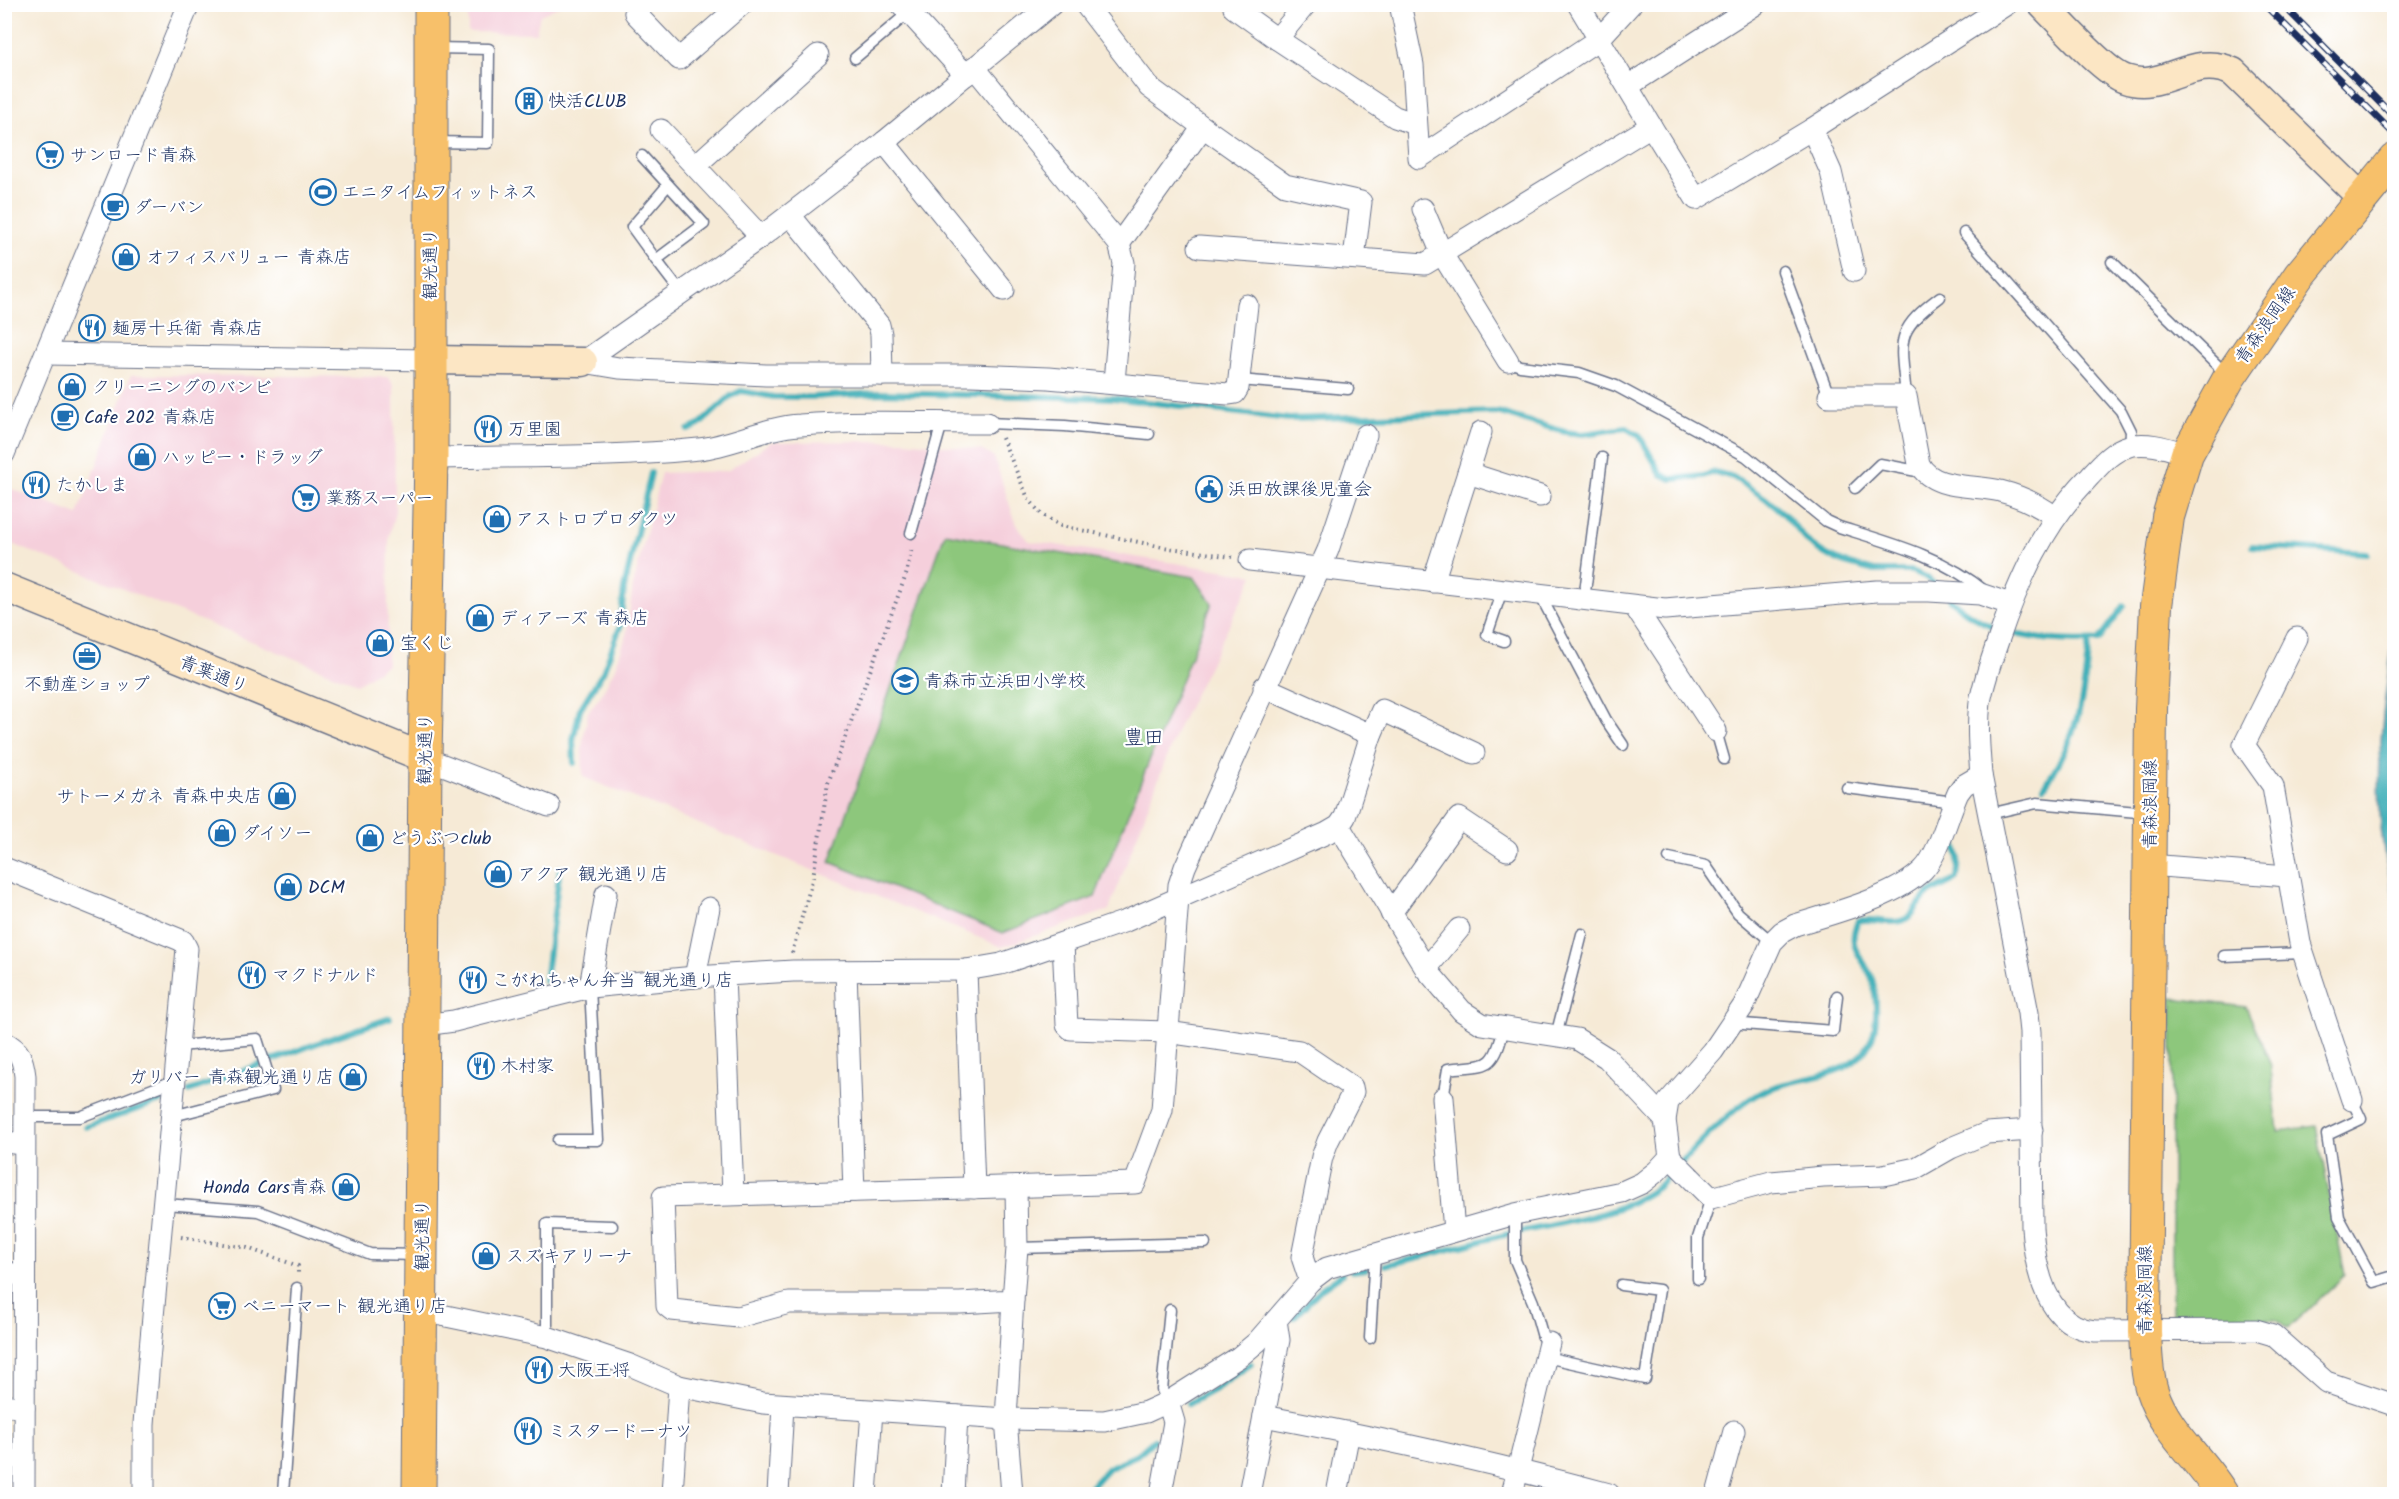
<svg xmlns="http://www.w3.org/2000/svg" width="2399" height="1499" font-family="Kalam,'Klee One',sans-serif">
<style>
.built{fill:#f5cfdb}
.green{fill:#8dc77b;stroke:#547b6c;stroke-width:1.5}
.water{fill:#3daeb7;stroke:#2c6e8a;stroke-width:1.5}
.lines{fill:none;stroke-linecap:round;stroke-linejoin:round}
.stream{stroke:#3daeb7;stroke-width:6}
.lane-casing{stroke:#687088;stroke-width:13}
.street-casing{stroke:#687088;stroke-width:23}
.secondary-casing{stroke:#687088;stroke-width:31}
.primary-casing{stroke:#687088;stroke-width:34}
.highway-casing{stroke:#687088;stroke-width:35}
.path{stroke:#687088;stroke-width:4;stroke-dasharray:1.5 4.5;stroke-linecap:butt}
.lane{stroke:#fff;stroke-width:10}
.street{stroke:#fff;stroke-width:21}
.secondary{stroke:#fce6c4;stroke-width:28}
.primary{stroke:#f7c06b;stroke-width:32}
.highway{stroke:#f7c06b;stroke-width:33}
.rail-casing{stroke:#1b2f5e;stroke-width:7}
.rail{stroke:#fff;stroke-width:4.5;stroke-dasharray:14;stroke-linecap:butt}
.labels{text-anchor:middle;stroke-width:4.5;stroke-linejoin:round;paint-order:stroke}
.poi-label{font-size:18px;fill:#1b2f5e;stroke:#fff;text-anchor:start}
.street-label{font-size:18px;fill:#1b2f5e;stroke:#fff}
.neighbourhood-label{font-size:20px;fill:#1b2f5e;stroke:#fff}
</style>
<rect width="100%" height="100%" fill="#fff"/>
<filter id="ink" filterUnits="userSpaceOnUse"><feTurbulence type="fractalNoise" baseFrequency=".0167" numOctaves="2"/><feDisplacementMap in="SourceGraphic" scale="12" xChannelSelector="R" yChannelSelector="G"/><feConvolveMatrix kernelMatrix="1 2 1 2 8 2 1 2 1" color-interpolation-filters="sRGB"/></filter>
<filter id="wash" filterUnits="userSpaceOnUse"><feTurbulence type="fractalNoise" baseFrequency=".008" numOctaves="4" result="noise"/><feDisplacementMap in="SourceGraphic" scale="24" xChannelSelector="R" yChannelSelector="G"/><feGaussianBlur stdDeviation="1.35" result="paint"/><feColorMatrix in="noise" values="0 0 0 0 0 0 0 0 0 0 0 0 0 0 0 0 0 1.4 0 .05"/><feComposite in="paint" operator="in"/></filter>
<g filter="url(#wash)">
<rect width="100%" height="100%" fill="#f6ead6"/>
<g class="built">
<path d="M 468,5 L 468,4 L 562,5 L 540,15 L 536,33 L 468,32 Z"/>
<path d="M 131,375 L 389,377 L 394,385 L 395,511 L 389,537 L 387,665 L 357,684 L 5,541 L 5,499 L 9,488 L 78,515 Z"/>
<path d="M 906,441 L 981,450 L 994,457 L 1016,524 L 1029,541 L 1254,575 L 1177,730 L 1109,910 L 1002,947 L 583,777 L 582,747 L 588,712 L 601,695 L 615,668 L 626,636 L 633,586 L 661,473 L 727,471 L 771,442 Z"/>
</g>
<g class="green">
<path d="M 945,533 L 1194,577 L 1212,603 L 1095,897 L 1003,933 L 830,862 Z"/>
<path d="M 2172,998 L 2246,1007 L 2270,1061 L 2278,1131 L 2316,1126 L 2345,1275 L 2288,1328 L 2275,1319 L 2172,1321 Z"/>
</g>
<path class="water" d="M 2394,637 L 2394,898 C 2391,880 2385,862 2383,844 C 2374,782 2383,698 2394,637 Z"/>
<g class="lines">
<g class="stream">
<path d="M 688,430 L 699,425 L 731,396 L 741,391 L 774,397 L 812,397 L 877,393 L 1113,398 L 1289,419 L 1497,412 L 1565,432 L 1583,434 L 1626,428 L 1639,435 L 1661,474 L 1671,479 L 1703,476 L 1715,472 L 1733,477 L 1765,498 L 1784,514 L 1809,543 L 1825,554 L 1845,563 L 1874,571 L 1912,571 L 1926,577 L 1936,586"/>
<path d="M 2252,546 L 2367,553"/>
<path d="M 1950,599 C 1991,637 2044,643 2099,640 L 2124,606"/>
<path d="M 574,763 L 573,740 L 580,709 L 603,672 L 620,627 L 624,588 L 651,473"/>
<path d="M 2044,787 C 2078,738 2084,699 2089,641"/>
<path d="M 545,981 L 560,868"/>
<path d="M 189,1091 L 326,1040 L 390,1018"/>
<path d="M 86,1127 L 161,1101"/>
<path d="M 1385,1265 C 1421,1258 1456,1247 1492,1238 C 1546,1224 1611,1221 1658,1187 C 1684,1160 1726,1112 1758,1094 C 1795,1073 1853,1084 1872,1038 C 1878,1023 1877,995 1872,979 C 1864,956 1845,949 1858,921 C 1872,917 1887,925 1901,921 C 1915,917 1918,902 1928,894 C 1937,888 1948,885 1957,878 L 1959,858 L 1952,831"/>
<path d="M 1352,1271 L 1366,1269"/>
<path d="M 1294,1317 L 1322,1288 L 1342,1274"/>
<path d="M 1188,1404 L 1217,1388 L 1251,1364"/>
<path d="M 1084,1494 L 1108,1468 L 1137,1455 L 1154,1440"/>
</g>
</g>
</g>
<g filter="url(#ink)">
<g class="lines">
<defs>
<g id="lane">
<path d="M 855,58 L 908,13"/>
<path d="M 434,142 L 488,143 L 489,49 L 434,48"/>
<path d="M 642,156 L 704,224 L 656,260 L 682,294"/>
<path d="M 1964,233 L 2121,411 L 2131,431 L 2130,446"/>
<path d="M 656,260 L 632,227 L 668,185"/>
<path d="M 2112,262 L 2227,375"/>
<path d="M 1783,271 L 1829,396"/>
<path d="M 1508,361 L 1520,366 L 1579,373 L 1616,386 L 1746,456 L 1826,521 L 1839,527 C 1891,543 1944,557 1986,592"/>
<path d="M 1239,380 L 1348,389"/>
<path d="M 1906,396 C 1901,341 1893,332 1940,297"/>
<path d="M 987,423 L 1065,426 L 1149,434"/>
<path d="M 1855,488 L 1880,464 L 1922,472"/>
<path d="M 911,533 L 942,423"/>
<path d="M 1502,590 L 1487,635 L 1504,641"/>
<path d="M 1540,595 L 1606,720 L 1623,745"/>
<path d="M 1584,600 L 1602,458"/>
<path d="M 1716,731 L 1724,759"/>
<path d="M 1847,788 L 1954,802"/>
<path d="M 1989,814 L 2037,803 L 2149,813"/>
<path d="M 1669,858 L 1706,866 L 1738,913 L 1772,942"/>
<path d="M 2224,956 L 2304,953"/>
<path d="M 1731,1023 L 1833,1031 L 1837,996"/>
<path d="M 1556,1036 L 1582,934"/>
<path d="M 1443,1098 L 1448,1069 C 1488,1064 1493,1072 1504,1028"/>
<path d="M 2352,1100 L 2361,1119 L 2327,1135 L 2339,1217 L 2374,1282 L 2394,1276"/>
<path d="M 173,1116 L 273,1090 L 257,1039 L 179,1046"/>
<path d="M 24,1117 L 80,1117 L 176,1080"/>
<path d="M 558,1140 L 598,1140 L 590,987"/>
<path d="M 165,1204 L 258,1211 L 370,1254 L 417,1255"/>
<path d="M 1515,1214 L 1515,1260 L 1533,1302 L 1546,1348"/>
<path d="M 1017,1248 L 1205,1243"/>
<path d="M 1698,1279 L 1698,1238 L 1711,1198"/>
<path d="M 547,1337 L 547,1224 L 612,1226"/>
<path d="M 1370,1338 L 1375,1254"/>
<path d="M 1546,1357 L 1645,1379 L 1659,1290 L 1621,1285"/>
<path d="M 1168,1402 L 1162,1390 L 1170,1310"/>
<path d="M 283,1494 L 297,1288"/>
</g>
<g id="street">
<path d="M 639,4 L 635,13 L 679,59 L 742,4"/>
<path d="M 901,4 L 966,75"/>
<path d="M 1085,4 L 1149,87 L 1203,127 L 1285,185 L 1361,202 L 1354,258"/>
<path d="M 1306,4 L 1277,39 L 1395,117 L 1416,124"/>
<path d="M 1400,4 L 1413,65 L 1419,158 L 1599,39 L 1631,4"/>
<path d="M 1234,8 L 1277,39"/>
<path d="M 974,67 L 1119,244 L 1124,263 L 1114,382"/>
<path d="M 1628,86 L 1756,4"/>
<path d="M 1651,126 L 1696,199 L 1812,129 L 2007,4"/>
<path d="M 1812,129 L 1831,172 L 1854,271"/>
<path d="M 661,130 L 761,237"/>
<path d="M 884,142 L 1004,290"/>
<path d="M 695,166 L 818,55"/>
<path d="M 1423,209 L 1442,254 L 1508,361"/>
<path d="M 790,215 L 879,325 L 881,334 L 882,375"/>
<path d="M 1119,244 L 1203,127"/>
<path d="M 1199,247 L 1425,264 L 1651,126 L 1578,4"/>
<path d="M 46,354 L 430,360"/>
<path d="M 583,362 L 619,368 L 766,375 L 971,375 L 1048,378 L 1228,394 L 1235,393 L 1238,388 L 1247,305"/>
<path d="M 583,362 L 761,237 L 884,142 L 1052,4"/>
<path d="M 1829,396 L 1906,396 L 1919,464 C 1933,491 1975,484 2000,491 C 2020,496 2039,505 2055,517"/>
<path d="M 4,454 L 189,4"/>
<path d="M 2187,454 C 2170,449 2147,441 2129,446 C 2113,450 2101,464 2090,476 C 2044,523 2019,579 1998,641 C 1991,661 1984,681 1980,702 C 1977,726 1979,750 1981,775 L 2028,1013 L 2030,1032 L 2032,1228 C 2035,1267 2046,1327 2095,1331 L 2256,1330 L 2273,1335 L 2326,1382 L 2394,1405"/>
<path d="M 431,458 C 520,456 610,458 699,449 C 734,445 765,427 800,425 C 862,420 925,423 987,423"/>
<path d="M 1468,473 L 1540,496"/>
<path d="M 1250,560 L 1665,609 L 1877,591 L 1929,591 L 1980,594 L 2010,604"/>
<path d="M 1433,582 L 1481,432"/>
<path d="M 1635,607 L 1716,731"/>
<path d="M 2297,638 L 2244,745 L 2273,786 L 2300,943 L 2352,1100"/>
<path d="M 1371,735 L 1382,710 L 1474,753"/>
<path d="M 425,758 L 549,806"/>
<path d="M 1981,775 L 1964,785 L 1958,793 C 1948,815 1939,854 1923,870 C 1894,898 1833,913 1795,925 L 1782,932 L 1772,942 L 1744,1005 L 1713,1051 L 1668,1102 L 1665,1120 L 1670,1157 L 1711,1198 L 1771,1182 L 1823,1177 L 1883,1175 L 1916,1168 L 1951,1148 L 1987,1133 L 2032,1130"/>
<path d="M 1339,826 L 1426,969 L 1459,929"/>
<path d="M 2150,865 L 2287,876"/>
<path d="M 4,868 L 183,941 L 187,949 L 149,1360 L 144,1424 L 144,1494"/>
<path d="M 1391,913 L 1459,818 L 1507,850"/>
<path d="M 1063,943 L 1067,1025 L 1071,1029 L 1167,1032 L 1299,1051 L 1352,1087 L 1353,1092 L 1328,1141 L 1322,1157 L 1302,1257 L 1310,1281"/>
<path d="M 1426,969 L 1462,1011 L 1482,1024 L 1577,1039 L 1607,1058 L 1665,1120"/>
<path d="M 966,970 L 974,1188"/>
<path d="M 846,971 L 854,1191"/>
<path d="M 724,976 L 733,1194"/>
<path d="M 695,977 L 709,908"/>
<path d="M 590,987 L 606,894"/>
<path d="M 424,1025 L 454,1021 L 590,987 L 695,977 L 793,971 L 966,970 L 1001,964 L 1126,921 L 1327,833 L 1339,826 L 1345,817 L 1371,735 L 1264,687"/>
<path d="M 4,1042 C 20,1050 23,1059 25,1076 L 24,1494"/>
<path d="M 1443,1098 L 1454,1231"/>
<path d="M 4,1142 L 23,1144"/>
<path d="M 1016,1187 L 1017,1248 L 1013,1300 L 960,1303 L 789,1303 L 738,1317 L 672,1310 L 667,1306 L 663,1197 L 1135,1183 L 1162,1110 L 1179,885 L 1185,867 L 1328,550 L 1366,435"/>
<path d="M 4,1273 L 24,1275"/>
<path d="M 422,1311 L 547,1337 L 630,1365 L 679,1386 L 763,1403 L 1006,1419 L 1104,1421 L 1146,1412 L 1168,1402 L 1239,1357 L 1257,1342 L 1310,1281 L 1327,1268 L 1515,1214 L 1622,1192 L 1642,1183 L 1657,1171 L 1670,1157"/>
<path d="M 1276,1320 L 1279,1340 L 1264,1416 C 1380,1438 1495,1463 1609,1494"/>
<path d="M 4,1405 L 24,1408"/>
<path d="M 672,1494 L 679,1386"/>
<path d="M 778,1494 L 783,1406"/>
<path d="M 866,1494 L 872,1411"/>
<path d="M 953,1494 L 957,1416"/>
<path d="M 1012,1494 L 1006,1419 L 1013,1300"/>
<path d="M 1161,1494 L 1174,1422 L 1168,1402"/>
<path d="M 1249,1494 L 1264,1416"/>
<path d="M 1337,1494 L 1349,1432"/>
<path d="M 1512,1494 L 1549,1343"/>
<path d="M 1717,1494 L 1734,1431"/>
</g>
<g id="secondary">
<path d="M 2042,4 C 2060,22 2104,72 2125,79 C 2164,93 2192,52 2233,72 L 2362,198"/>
<path d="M 430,360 L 583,362"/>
<path d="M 4,587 L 425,758"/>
</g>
<path id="primary" d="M 2222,1494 C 2201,1459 2165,1432 2152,1391 C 2146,1372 2146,1351 2145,1331 L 2151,709 L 2156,606 L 2168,517 L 2187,454 L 2229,378 L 2299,276 L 2394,160"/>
<path id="highway" d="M 419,1494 L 425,758 L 431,458 L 431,4"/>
</defs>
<use href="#lane" class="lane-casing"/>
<use href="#street" class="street-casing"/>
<use href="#secondary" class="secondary-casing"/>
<use href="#primary" class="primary-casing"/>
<use href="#highway" class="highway-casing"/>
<g class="path">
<path d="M 1002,438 L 1028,498 L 1041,514 L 1061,526 L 1163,547 L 1232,557"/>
<path d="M 792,953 L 813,877 L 828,783 L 906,575 L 912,547"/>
<path d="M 181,1237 L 247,1248 L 298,1266 L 298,1275"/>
</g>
<use href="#lane" class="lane"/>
<use href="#street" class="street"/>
<use href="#secondary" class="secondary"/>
<use href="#primary" class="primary"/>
<use href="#highway" class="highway"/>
<defs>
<g id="rail">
<path d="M 2264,4 L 2394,134"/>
<path d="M 2282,4 L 2394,117"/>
</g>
</defs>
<use href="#rail" class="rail-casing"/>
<use href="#rail" class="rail"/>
</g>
</g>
<defs>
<symbol id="building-ring" viewBox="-11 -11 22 22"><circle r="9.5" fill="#fff" stroke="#1f6fb2" stroke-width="1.5"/><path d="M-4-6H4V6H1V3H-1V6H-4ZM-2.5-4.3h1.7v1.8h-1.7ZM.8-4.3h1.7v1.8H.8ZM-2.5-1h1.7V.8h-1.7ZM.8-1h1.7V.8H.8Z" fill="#1f6fb2"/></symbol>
<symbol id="supermarket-ring" viewBox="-11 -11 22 22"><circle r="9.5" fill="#fff" stroke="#1f6fb2" stroke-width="1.5"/><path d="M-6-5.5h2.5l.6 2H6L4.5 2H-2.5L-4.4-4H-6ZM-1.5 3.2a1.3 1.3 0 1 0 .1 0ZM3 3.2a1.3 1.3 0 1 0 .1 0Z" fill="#1f6fb2"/></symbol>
<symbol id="stadium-ring" viewBox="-11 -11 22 22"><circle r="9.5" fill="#fff" stroke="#1f6fb2" stroke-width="1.5"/><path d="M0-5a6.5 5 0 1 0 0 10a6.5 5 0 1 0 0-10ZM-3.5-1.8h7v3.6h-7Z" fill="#1f6fb2"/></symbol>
<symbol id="cafe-ring" viewBox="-11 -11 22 22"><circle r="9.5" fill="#fff" stroke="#1f6fb2" stroke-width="1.5"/><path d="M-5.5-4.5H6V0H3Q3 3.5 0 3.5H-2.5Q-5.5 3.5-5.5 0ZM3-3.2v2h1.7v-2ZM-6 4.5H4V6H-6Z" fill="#1f6fb2"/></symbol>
<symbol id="shop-ring" viewBox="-11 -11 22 22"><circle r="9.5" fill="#fff" stroke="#1f6fb2" stroke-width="1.5"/><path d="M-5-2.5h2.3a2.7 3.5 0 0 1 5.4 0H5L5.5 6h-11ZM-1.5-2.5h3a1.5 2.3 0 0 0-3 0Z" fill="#1f6fb2"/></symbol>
<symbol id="restaurant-ring" viewBox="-11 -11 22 22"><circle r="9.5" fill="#fff" stroke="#1f6fb2" stroke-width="1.5"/><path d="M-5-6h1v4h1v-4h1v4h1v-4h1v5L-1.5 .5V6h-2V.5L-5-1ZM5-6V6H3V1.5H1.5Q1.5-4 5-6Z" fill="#1f6fb2"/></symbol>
<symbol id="civic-ring" viewBox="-11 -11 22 22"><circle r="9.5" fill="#fff" stroke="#1f6fb2" stroke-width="1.5"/><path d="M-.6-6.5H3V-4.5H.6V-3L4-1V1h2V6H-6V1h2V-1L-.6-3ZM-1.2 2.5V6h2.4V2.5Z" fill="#1f6fb2"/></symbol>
<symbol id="office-ring" viewBox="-11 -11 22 22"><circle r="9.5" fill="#fff" stroke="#1f6fb2" stroke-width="1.5"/><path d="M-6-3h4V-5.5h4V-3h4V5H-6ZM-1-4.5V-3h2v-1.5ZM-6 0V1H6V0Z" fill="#1f6fb2"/></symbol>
<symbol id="school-ring" viewBox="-11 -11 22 22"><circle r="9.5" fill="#fff" stroke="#1f6fb2" stroke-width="1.5"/><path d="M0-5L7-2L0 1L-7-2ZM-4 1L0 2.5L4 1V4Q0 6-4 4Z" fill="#1f6fb2"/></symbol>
</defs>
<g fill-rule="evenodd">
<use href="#building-ring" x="514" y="86" width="30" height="30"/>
<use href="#supermarket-ring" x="35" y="140" width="30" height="30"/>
<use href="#stadium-ring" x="308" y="177" width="30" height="30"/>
<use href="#cafe-ring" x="100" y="192" width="30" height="30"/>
<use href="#shop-ring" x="111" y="242" width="30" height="30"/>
<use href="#restaurant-ring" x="77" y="313" width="30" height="30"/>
<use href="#shop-ring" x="57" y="372" width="30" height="30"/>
<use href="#cafe-ring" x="50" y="402" width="30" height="30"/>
<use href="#restaurant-ring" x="473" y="414" width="30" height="30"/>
<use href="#shop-ring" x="127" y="442" width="30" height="30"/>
<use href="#restaurant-ring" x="21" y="470" width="30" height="30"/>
<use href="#civic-ring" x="1194" y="474" width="30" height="30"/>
<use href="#supermarket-ring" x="291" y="483" width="30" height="30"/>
<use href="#shop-ring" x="482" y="504" width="30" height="30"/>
<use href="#shop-ring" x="465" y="603" width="30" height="30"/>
<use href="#shop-ring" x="365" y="628" width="30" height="30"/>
<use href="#office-ring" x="72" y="641" width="30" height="30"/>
<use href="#school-ring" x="890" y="666" width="30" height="30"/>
<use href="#shop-ring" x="267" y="781" width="30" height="30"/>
<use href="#shop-ring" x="207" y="818" width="30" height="30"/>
<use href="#shop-ring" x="355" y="823" width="30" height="30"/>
<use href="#shop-ring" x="483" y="859" width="30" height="30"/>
<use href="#shop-ring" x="273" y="872" width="30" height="30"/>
<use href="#restaurant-ring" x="237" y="960" width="30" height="30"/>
<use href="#restaurant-ring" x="458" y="965" width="30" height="30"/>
<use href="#restaurant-ring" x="466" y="1051" width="30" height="30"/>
<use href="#shop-ring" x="338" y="1062" width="30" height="30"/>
<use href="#shop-ring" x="331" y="1172" width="30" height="30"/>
<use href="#shop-ring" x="471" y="1241" width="30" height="30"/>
<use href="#supermarket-ring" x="207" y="1291" width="30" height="30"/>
<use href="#restaurant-ring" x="524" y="1355" width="30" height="30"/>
<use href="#restaurant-ring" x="513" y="1416" width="30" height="30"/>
</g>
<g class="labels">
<g class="poi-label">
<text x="548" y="107">快活CLUB</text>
<text x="70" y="161">サンロード青森</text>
<text x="342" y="198">エニタイムフィットネス</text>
<text x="134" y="213">ダーバン</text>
<text x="146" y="263">オフィスバリュー 青森店</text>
<text x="112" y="334">麺房十兵衛 青森店</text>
<text x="92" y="393">クリーニングのバンビ</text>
<text x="84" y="423">Cafe 202 青森店</text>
<text x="508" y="435">万里園</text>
<text x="162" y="463">ハッピー・ドラッグ</text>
<text x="56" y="491">たかしま</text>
<text x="1228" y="495">浜田放課後児童会</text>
<text x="326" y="504">業務スーパー</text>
<text x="516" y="525">アストロプロダクツ</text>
<text x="500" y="624">ディアーズ 青森店</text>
<text x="400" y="649">宝くじ</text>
<text x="924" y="687">青森市立浜田小学校</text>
<text x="87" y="690" text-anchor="middle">不動産ショップ</text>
<text x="262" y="802" text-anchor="end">サトーメガネ 青森中央店</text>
<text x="242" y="839">ダイソー</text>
<text x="389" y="844">どうぶつclub</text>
<text x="518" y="880">アクア 観光通り店</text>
<text x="308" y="893">DCM</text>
<text x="272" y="981">マクドナルド</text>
<text x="492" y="986">こがねちゃん弁当 観光通り店</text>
<text x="500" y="1072">木村家</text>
<text x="334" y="1083" text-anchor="end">ガリバー 青森観光通り店</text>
<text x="326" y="1193" text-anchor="end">Honda Cars青森</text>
<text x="506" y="1262">スズキアリーナ</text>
<text x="242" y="1312">ベニーマート 観光通り店</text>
<text x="558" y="1376">大阪王将</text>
<text x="548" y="1437">ミスタードーナツ</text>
</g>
<g class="street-label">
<text transform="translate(430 264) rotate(-90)" y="6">観光通り</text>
<text transform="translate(2265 325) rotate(-55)" y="6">青森浪岡線</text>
<text transform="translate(214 674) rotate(22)" y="6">青葉通り</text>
<text transform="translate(425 749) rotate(-89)" y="6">観光通り</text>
<text transform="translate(2150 804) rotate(-90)" y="6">青森浪岡線</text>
<text transform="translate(422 1235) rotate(-90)" y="6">観光通り</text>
<text transform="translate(2145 1290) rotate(-90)" y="6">青森浪岡線</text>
</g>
<g class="neighbourhood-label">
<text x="1144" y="744">豊田</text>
</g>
</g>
<rect width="2399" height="1499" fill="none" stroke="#fff" stroke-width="24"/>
</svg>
